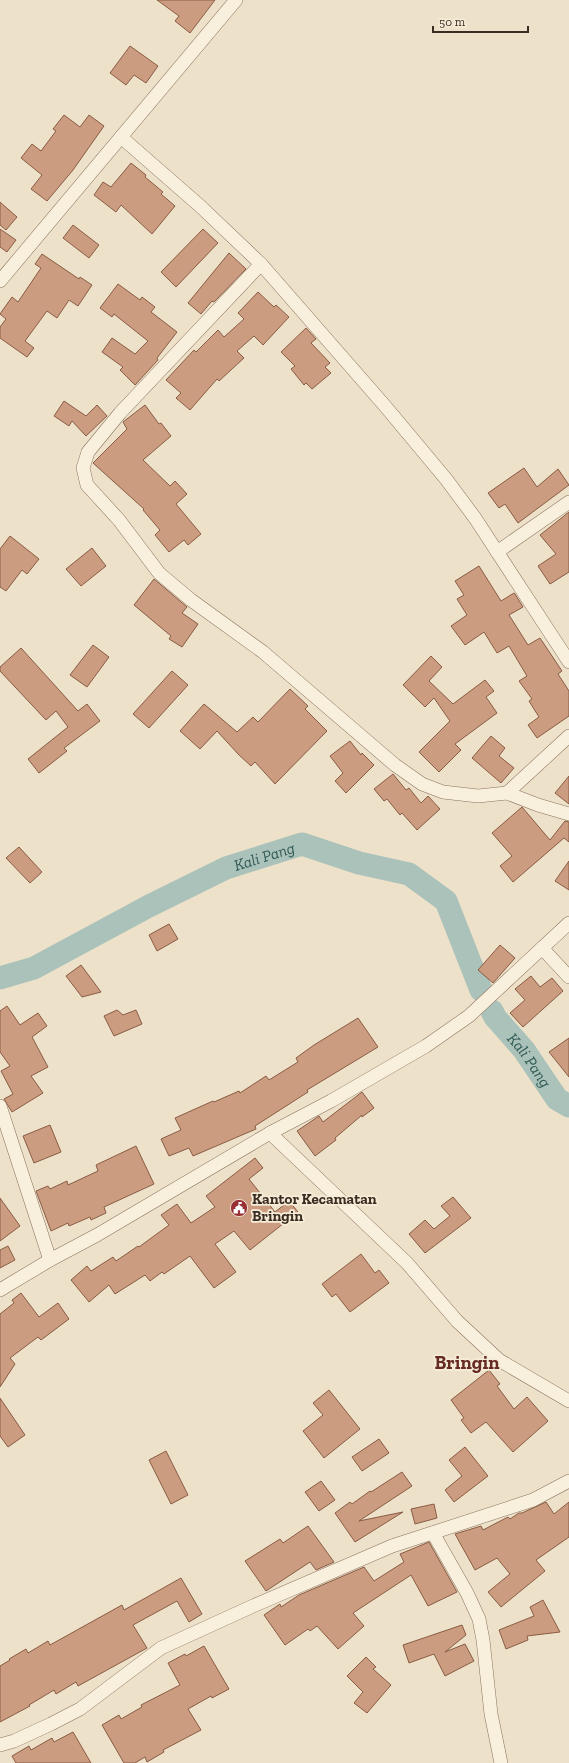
<svg xmlns="http://www.w3.org/2000/svg" width="569" height="1763" font-family="'Zilla Slab',serif">
<style>
.lines{fill:none;stroke-linecap:round;stroke-linejoin:round}
.river{stroke:#aac2ba;stroke-width:23}
.building{fill:#cb9c80;stroke:#895c44}
.minor-casing{stroke:#8a735e;stroke-width:14}
.minor{stroke:#f8efdc;stroke-width:13}
.labels{text-anchor:middle;stroke-width:3.5;stroke-linejoin:round;paint-order:stroke}
.poi-label{font-size:15px;font-weight:bold;fill:#3b2c21;stroke:#f5ecd8;text-anchor:start}
.water-label{font-size:16px;font-style:italic;fill:#315a55;stroke:#f5ecd8}
.district-label{font-size:19px;font-weight:bold;fill:#662c21;stroke:#f5ecd8}
</style>
<rect width="100%" height="100%" fill="#eee1c9"/>
<g class="lines">
<g class="river">
<path id="s1" d="M 0,978 L 34,968 L 149,906 L 226,868 L 302,844 L 359,863 L 409,874 L 446,901 L 481,990"/>
<path id="s2" d="M 492,1011 L 495,1017 L 524,1050 L 557,1099 L 569,1106"/>
</g>
</g>
<g class="building">
<path d="M 157,0 L 215,0 L 190,33 L 175,21 L 179,16 Z"/>
<path d="M 130,46 L 158,66 L 146,83 L 134,75 L 126,85 L 110,73 Z"/>
<path d="M 64,115 L 80,127 L 89,115 L 104,126 L 73,170 L 47,201 L 31,189 L 42,175 L 21,158 L 32,144 L 41,151 L 56,131 L 53,129 Z"/>
<path d="M 131,163 L 146,175 L 145,177 L 163,192 L 161,194 L 175,206 L 152,234 L 121,205 L 116,212 L 94,195 L 103,182 L 111,187 Z"/>
<path d="M 0,202 L 17,217 L 6,230 L 0,225 Z"/>
<path d="M 73,225 L 99,245 L 89,258 L 63,238 Z"/>
<path d="M 0,229 L 16,240 L 7,252 L 0,247 Z"/>
<path d="M 203,229 L 218,243 L 176,287 L 161,272 Z"/>
<path d="M 229,253 L 246,269 L 214,302 L 212,301 L 201,314 L 188,303 Z"/>
<path d="M 42,254 L 79,279 L 80,277 L 92,285 L 78,306 L 69,300 L 57,318 L 47,311 L 25,341 L 34,348 L 27,357 L 0,338 L 0,327 L 6,319 L 0,314 L 12,297 L 18,302 L 41,268 L 35,264 Z"/>
<path d="M 118,284 L 140,300 L 142,297 L 155,307 L 151,312 L 177,332 L 157,358 L 158,360 L 135,385 L 120,370 L 123,367 L 102,352 L 112,338 L 135,354 L 148,341 L 114,314 L 112,317 L 100,308 Z"/>
<path d="M 258,292 L 274,307 L 276,305 L 289,317 L 263,345 L 254,336 L 237,351 L 244,358 L 219,381 L 217,379 L 190,410 L 176,398 L 181,393 L 166,380 L 194,350 L 196,352 L 218,330 L 224,337 L 244,319 L 238,313 Z"/>
<path d="M 306,328 L 316,339 L 311,343 L 330,363 L 325,367 L 331,373 L 312,389 L 306,383 L 304,385 L 291,369 L 295,366 L 281,352 Z"/>
<path d="M 64,401 L 86,416 L 97,405 L 107,416 L 86,436 L 72,421 L 69,426 L 54,416 Z"/>
<path d="M 145,405 L 159,424 L 161,423 L 171,436 L 143,460 L 170,486 L 175,481 L 187,494 L 176,504 L 201,534 L 188,545 L 184,540 L 169,552 L 155,535 L 160,530 L 143,510 L 144,509 L 93,463 L 127,429 L 123,422 Z"/>
<path d="M 524,468 L 537,487 L 558,469 L 569,485 L 518,523 L 505,504 L 499,508 L 488,493 Z"/>
<path d="M 569,512 L 569,572 L 550,584 L 538,566 L 556,554 L 540,535 Z"/>
<path d="M 10,536 L 39,559 L 27,574 L 22,570 L 6,591 L 0,587 L 0,549 Z"/>
<path d="M 92,548 L 106,566 L 81,586 L 66,569 Z"/>
<path d="M 479,566 L 501,601 L 514,593 L 515,594 L 523,607 L 509,615 L 528,645 L 540,638 L 562,671 L 558,674 L 569,691 L 569,716 L 537,738 L 528,725 L 539,717 L 529,701 L 532,699 L 519,681 L 527,676 L 509,646 L 497,653 L 484,632 L 465,645 L 451,626 L 467,615 L 457,599 L 464,595 L 455,581 Z"/>
<path d="M 154,579 L 187,607 L 182,613 L 198,624 L 182,647 L 169,639 L 171,636 L 134,605 Z"/>
<path d="M 93,645 L 109,657 L 87,687 L 70,675 Z"/>
<path d="M 21,648 L 78,711 L 87,704 L 100,721 L 64,748 L 67,751 L 39,773 L 28,759 L 68,727 L 56,711 L 46,720 L 0,671 L 0,667 Z"/>
<path d="M 431,656 L 442,667 L 429,681 L 453,704 L 485,680 L 494,691 L 486,697 L 497,713 L 455,744 L 461,750 L 439,772 L 419,752 L 450,721 L 434,698 L 425,707 L 403,685 Z"/>
<path d="M 172,671 L 188,685 L 149,728 L 133,714 Z"/>
<path d="M 290,689 L 308,706 L 305,709 L 327,731 L 275,784 L 255,762 L 251,766 L 239,755 L 217,731 L 200,749 L 180,731 L 204,704 L 237,732 L 253,717 L 258,722 Z"/>
<path d="M 491,736 L 505,748 L 499,756 L 514,768 L 501,783 L 472,758 Z"/>
<path d="M 350,741 L 361,755 L 362,753 L 374,765 L 346,793 L 335,781 L 343,773 L 330,756 Z"/>
<path d="M 393,774 L 406,790 L 409,788 L 421,803 L 428,796 L 440,809 L 417,830 L 402,813 L 400,815 L 387,799 L 384,801 L 374,789 Z"/>
<path d="M 569,776 L 569,804 L 555,793 Z"/>
<path d="M 522,807 L 550,840 L 565,821 L 569,822 L 569,842 L 564,838 L 513,882 L 500,866 L 512,856 L 492,833 Z"/>
<path d="M 19,847 L 42,872 L 30,883 L 6,858 Z"/>
<path d="M 569,861 L 569,890 L 555,881 Z"/>
<path d="M 169,924 L 178,939 L 157,951 L 149,935 Z"/>
<path d="M 500,945 L 515,958 L 493,983 L 478,970 Z"/>
<path d="M 81,965 L 101,992 L 82,997 L 66,976 Z"/>
<path d="M 531,976 L 540,987 L 552,978 L 563,991 L 523,1027 L 510,1013 L 525,1000 L 515,989 Z"/>
<path d="M 7,1006 L 20,1025 L 38,1013 L 47,1026 L 32,1037 L 48,1067 L 31,1076 L 43,1093 L 12,1112 L 4,1099 L 13,1094 L 1,1071 L 10,1066 L 0,1052 L 0,1011 Z"/>
<path d="M 117,1010 L 123,1015 L 136,1010 L 142,1024 L 114,1036 L 104,1016 Z"/>
<path d="M 358,1018 L 378,1047 L 307,1090 L 308,1092 L 255,1126 L 256,1129 L 193,1156 L 189,1148 L 169,1156 L 161,1139 L 181,1130 L 175,1118 L 213,1101 L 214,1102 L 239,1091 L 240,1093 L 266,1076 L 269,1080 L 298,1062 L 296,1058 L 314,1045 Z"/>
<path d="M 569,1038 L 569,1077 L 549,1052 Z"/>
<path d="M 362,1092 L 374,1108 L 362,1117 L 362,1115 L 335,1138 L 336,1140 L 315,1156 L 297,1131 L 319,1116 L 323,1122 Z"/>
<path d="M 50,1125 L 61,1152 L 34,1163 L 23,1136 Z"/>
<path d="M 136,1146 L 154,1184 L 104,1207 L 106,1213 L 91,1220 L 90,1217 L 69,1226 L 68,1223 L 51,1231 L 36,1191 L 48,1186 L 50,1189 L 67,1181 L 68,1185 L 98,1171 L 96,1165 Z"/>
<path d="M 255,1158 L 263,1168 L 249,1179 L 275,1212 L 289,1201 L 298,1212 L 250,1250 L 234,1231 L 215,1244 L 236,1272 L 214,1288 L 190,1256 L 164,1274 L 162,1272 L 150,1281 L 145,1275 L 115,1294 L 109,1285 L 89,1302 L 71,1280 L 87,1266 L 91,1271 L 113,1257 L 116,1261 L 138,1246 L 139,1247 L 169,1225 L 161,1215 L 177,1204 L 191,1223 L 215,1207 L 206,1196 Z"/>
<path d="M 453,1197 L 471,1218 L 425,1253 L 409,1234 L 425,1220 L 434,1229 L 450,1216 L 441,1206 Z"/>
<path d="M 0,1198 L 20,1226 L 0,1241 Z"/>
<path d="M 8,1246 L 15,1260 L 0,1268 L 0,1250 Z"/>
<path d="M 361,1254 L 375,1273 L 379,1270 L 389,1283 L 350,1312 L 336,1294 L 332,1297 L 322,1284 Z"/>
<path d="M 21,1293 L 39,1317 L 58,1303 L 69,1319 L 41,1340 L 38,1337 L 10,1358 L 15,1364 L 0,1387 L 0,1314 L 14,1303 L 12,1300 Z"/>
<path d="M 489,1370 L 500,1384 L 497,1386 L 514,1409 L 527,1397 L 548,1421 L 513,1452 L 486,1422 L 471,1433 L 461,1420 L 464,1418 L 451,1400 Z"/>
<path d="M 329,1390 L 360,1429 L 324,1458 L 303,1431 L 323,1415 L 313,1403 Z"/>
<path d="M 0,1398 L 25,1435 L 8,1447 L 0,1436 Z"/>
<path d="M 379,1439 L 389,1453 L 362,1471 L 352,1457 Z"/>
<path d="M 465,1447 L 488,1476 L 454,1502 L 445,1490 L 462,1476 L 449,1460 Z"/>
<path d="M 166,1451 L 188,1495 L 171,1504 L 149,1460 Z"/>
<path d="M 402,1472 L 412,1486 L 359,1521 L 403,1512 L 355,1542 L 335,1513 L 350,1502 L 352,1504 L 370,1491 L 371,1492 Z"/>
<path d="M 321,1481 L 335,1500 L 319,1511 L 305,1492 Z"/>
<path d="M 546,1502 L 554,1514 L 569,1502 L 569,1537 L 536,1560 L 545,1571 L 501,1607 L 488,1592 L 510,1574 L 497,1558 L 475,1570 L 455,1534 L 481,1526 L 483,1530 L 508,1517 L 510,1519 L 519,1513 L 522,1513 Z"/>
<path d="M 434,1504 L 437,1518 L 415,1524 L 411,1509 Z"/>
<path d="M 308,1526 L 334,1562 L 316,1570 L 310,1562 L 266,1591 L 245,1561 L 280,1539 L 283,1543 Z"/>
<path d="M 429,1542 L 457,1592 L 428,1606 L 411,1575 L 353,1613 L 364,1626 L 338,1649 L 317,1626 L 310,1631 L 308,1629 L 285,1645 L 264,1615 L 280,1604 L 281,1607 L 299,1595 L 364,1567 L 374,1581 L 404,1562 L 400,1554 Z"/>
<path d="M 181,1578 L 202,1614 L 189,1622 L 177,1601 L 133,1625 L 147,1648 L 78,1686 L 76,1682 L 56,1694 L 54,1690 L 29,1705 L 30,1706 L 0,1722 L 0,1666 L 10,1660 L 9,1659 L 26,1649 L 28,1653 L 48,1641 L 50,1645 L 122,1605 L 124,1610 Z"/>
<path d="M 543,1600 L 560,1632 L 527,1636 L 528,1640 L 506,1649 L 499,1630 L 534,1616 L 530,1607 Z"/>
<path d="M 462,1625 L 466,1635 L 445,1652 L 465,1644 L 474,1661 L 445,1676 L 434,1654 L 409,1663 L 403,1645 Z"/>
<path d="M 204,1646 L 229,1689 L 212,1698 L 211,1696 L 188,1709 L 201,1730 L 163,1750 L 164,1752 L 147,1762 L 145,1757 L 135,1763 L 124,1763 L 102,1725 L 119,1715 L 121,1719 L 142,1707 L 141,1705 L 180,1685 L 168,1663 L 185,1654 L 186,1656 Z"/>
<path d="M 366,1657 L 376,1667 L 373,1669 L 391,1685 L 367,1713 L 354,1703 L 363,1692 L 347,1676 Z"/>
<path d="M 73,1732 L 91,1763 L 16,1763 L 12,1756 L 29,1746 L 31,1750 L 52,1738 L 54,1742 Z"/>
</g>
<g class="lines">
<defs>
<g id="minor">
<path d="M 121,137 L 200,206 L 261,264 L 385,406 L 446,479 L 475,518 L 569,662"/>
<path d="M 261,264 L 120,413 L 88,452 L 83,468 L 87,485 L 119,520 L 159,573 L 191,600 L 263,652 L 395,765 L 422,784 L 443,792 L 478,796 L 507,793 L 538,805 L 569,814"/>
<path d="M 0,281 L 236,0"/>
<path d="M 497,552 L 569,502"/>
<path d="M 507,793 L 569,736"/>
<path d="M 542,948 L 569,977"/>
<path d="M 0,1106 L 50,1260"/>
<path d="M 270,1133 L 331,1101 L 426,1046 L 469,1016 L 569,923"/>
<path d="M 0,1290 L 50,1260 L 97,1235 L 270,1133 L 407,1263 L 457,1321 L 499,1360 L 569,1401"/>
<path d="M 433,1533 L 467,1593 L 479,1619 L 483,1640 L 491,1714 L 501,1763"/>
<path d="M 0,1745 L 14,1741 L 51,1724 L 80,1709 L 161,1648 L 253,1606 L 392,1546 L 533,1500 L 569,1481"/>
</g>
</defs>
<use href="#minor" class="minor-casing"/>
<use href="#minor" class="minor"/>
</g>
<defs>
<symbol id="civic-disc" viewBox="-11 -11 22 22"><circle r="9.5" fill="#982f35" stroke="#f5ecd8"/><path d="M-.6-6.5H3V-4.5H.6V-3L4-1V1h2V6H-6V1h2V-1L-.6-3ZM-1.2 2.5V6h2.4V2.5Z" fill="#fff"/></symbol>
</defs>
<g fill-rule="evenodd">
<use href="#civic-disc" x="229" y="1198" width="20" height="20"/>
</g>
<g class="labels">
<g class="poi-label">
<text x="252" y="1204">Kantor Kecamatan<tspan x="252" dy="17">Bringin</tspan></text>
</g>
<g class="water-label">
<text dy="6" stroke="none"><textPath href="#s1" startOffset="292">Kali Pang</textPath></text>
<text dy="6" stroke="none"><textPath href="#s2" startOffset="62">Kali Pang</textPath></text>
</g>
<g class="district-label">
<text x="467" y="1369">Bringin</text>
</g>
</g>
<path d="M433 26v6h95v-6" fill="none" stroke="#3b2c21" stroke-width="2"/>
<text x="439" y="26" font-size="12" fill="#3b2c21" stroke="#f5ecd8" stroke-width="3" paint-order="stroke">50 m</text>
</svg>
